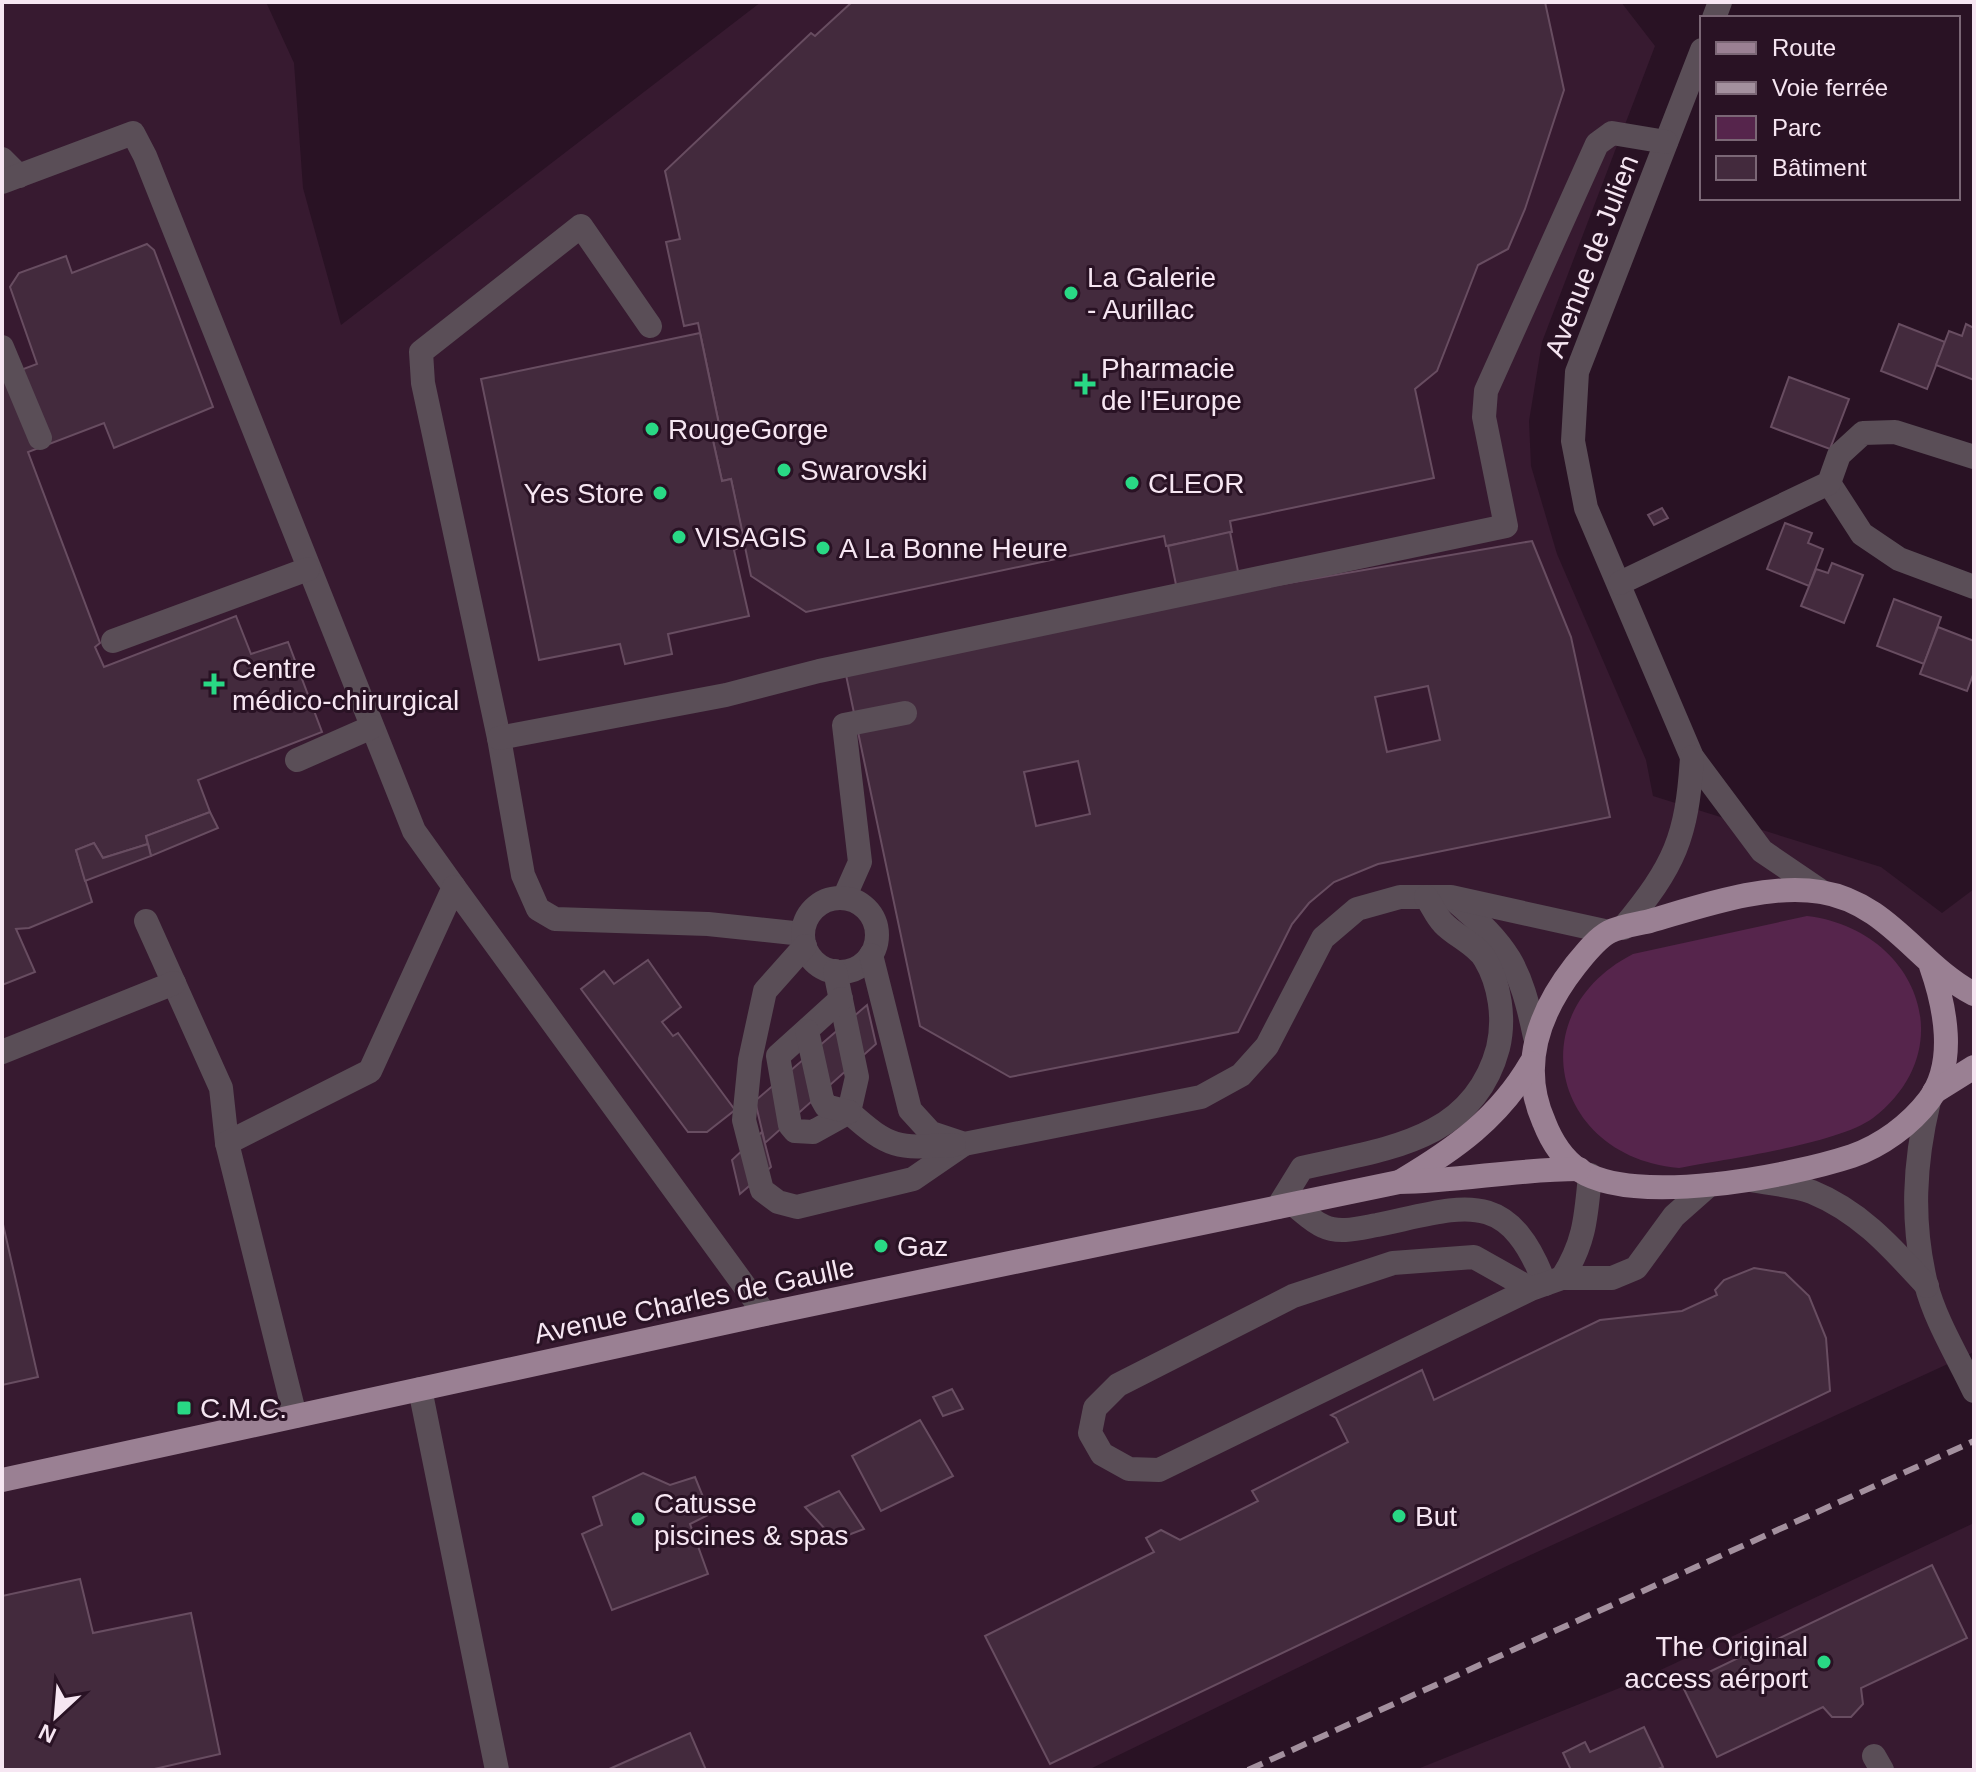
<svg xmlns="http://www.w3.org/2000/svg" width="1976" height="1772" font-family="Helvetica,sans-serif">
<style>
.built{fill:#371a30}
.green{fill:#56254c}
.building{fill:#432a3d;stroke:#684d61;stroke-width:2;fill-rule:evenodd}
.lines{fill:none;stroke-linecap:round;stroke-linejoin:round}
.minor{stroke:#5a4e57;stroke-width:24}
.major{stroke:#9a8093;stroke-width:24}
.rail{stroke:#a3909e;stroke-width:6;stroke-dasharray:16 8;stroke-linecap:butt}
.poi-dot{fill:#29d885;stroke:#291224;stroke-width:3}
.labels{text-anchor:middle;stroke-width:6;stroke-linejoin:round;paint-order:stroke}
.street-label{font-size:28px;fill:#f6e6f2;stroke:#291224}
.poi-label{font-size:28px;fill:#f6e6f2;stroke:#291224;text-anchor:start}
</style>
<rect width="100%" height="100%" fill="#291224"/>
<g class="built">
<path d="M 2,2 L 266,2 L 294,63 L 303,188 L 341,325 L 761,2 L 1621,2 L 1655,46 L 1542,342 L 1529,421 L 1531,466 L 1557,554 L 1646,760 L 1653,796 L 1881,867 L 1942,913 L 1974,889 L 1974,1352 L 1511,1564 L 1088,1770 L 2,1770 Z"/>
<path d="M 1974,1523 L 1974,1770 L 1415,1770 L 1637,1681 Z"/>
</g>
<path class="green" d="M 1807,916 C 1915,929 1965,1047 1873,1118 C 1838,1144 1726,1159 1679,1168 C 1553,1157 1518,1013 1633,954 Z"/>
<g class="building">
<path d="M 852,2 L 1545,2 L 1564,90 L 1525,209 L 1508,249 L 1478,265 L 1437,371 L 1415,389 L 1434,478 L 1230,521 L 1232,532 L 1201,539 L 1166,546 L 1164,536 L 806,612 L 751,576 L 731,479 L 722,481 L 712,436 L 711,430 L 720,429 L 698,323 L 684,326 L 666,242 L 680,239 L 665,171 L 811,33 L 815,36 Z"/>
<path d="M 147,244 L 154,250 L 213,407 L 114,448 L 104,423 L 28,452 L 100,643 L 95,647 L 104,667 L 236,616 L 251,654 L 288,642 L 322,732 L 198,780 L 210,812 L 146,836 L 148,844 L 103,858 L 94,843 L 76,850 L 92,902 L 29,928 L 16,929 L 35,972 L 2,985 L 2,368 L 5,376 L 37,364 L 10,287 L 19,273 L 66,256 L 72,273 Z"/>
<path d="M 1899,324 L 1945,342 L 1927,389 L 1881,371 Z"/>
<path d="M 1966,324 L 1974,328 L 1974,380 L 1936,365 L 1949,331 L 1962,336 Z"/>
<path d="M 700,333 L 720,429 L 712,436 L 722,481 L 731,479 L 745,544 L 734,550 L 749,616 L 668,634 L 672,654 L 625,664 L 620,644 L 539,660 L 481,379 Z"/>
<path d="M 1789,377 L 1849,399 L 1830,449 L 1771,427 Z"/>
<path d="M 1662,508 L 1668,518 L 1654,525 L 1648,515 Z"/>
<path d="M 1785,523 L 1812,533 L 1808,543 L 1823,549 L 1809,586 L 1767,569 Z"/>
<path d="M 1230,532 L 1242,591 L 1180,604 L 1168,546 Z"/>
<path d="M 1532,541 L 1571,637 L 1610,817 L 1378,864 L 1334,882 L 1309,903 L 1292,924 L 1238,1032 L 1010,1077 L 920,1026 L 846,675 L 1242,591 ZM 1428,686 L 1440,740 L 1387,752 L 1375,697 ZM 1078,761 L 1090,814 L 1036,826 L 1024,772 Z"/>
<path d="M 1832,563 L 1863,575 L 1844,623 L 1801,606 L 1816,569 L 1828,573 Z"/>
<path d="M 1894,599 L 1941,617 L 1924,664 L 1877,646 Z"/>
<path d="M 1938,627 L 1974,641 L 1974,672 L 1967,691 L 1920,674 Z"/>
<path d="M 210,812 L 218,828 L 151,856 L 146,836 Z"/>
<path d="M 94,843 L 103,858 L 148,844 L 151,856 L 85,881 L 76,850 Z"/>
<path d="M 648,960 L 681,1007 L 662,1022 L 673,1036 L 678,1033 L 735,1110 L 707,1132 L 688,1132 L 581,989 L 604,971 L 614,984 Z"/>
<path d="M 867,1005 L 876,1044 L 765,1143 L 755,1101 Z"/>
<path d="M 762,1132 L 771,1167 L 740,1194 L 732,1160 Z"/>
<path d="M 2,1220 L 38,1377 L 2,1385 Z"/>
<path d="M 1754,1268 L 1785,1273 L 1809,1296 L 1826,1338 L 1830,1391 L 1050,1764 L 985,1636 L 1154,1552 L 1146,1538 L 1161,1530 L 1180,1540 L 1258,1501 L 1252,1491 L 1348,1442 L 1336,1418 L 1331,1415 L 1422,1370 L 1434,1400 L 1600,1320 L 1682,1311 L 1717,1295 L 1715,1290 L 1724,1280 Z"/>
<path d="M 952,1389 L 963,1409 L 943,1416 L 933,1397 Z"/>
<path d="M 920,1420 L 953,1476 L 881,1511 L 852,1456 Z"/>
<path d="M 643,1473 L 670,1485 L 695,1477 L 710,1514 L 690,1524 L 708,1574 L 612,1610 L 582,1534 L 602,1525 L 593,1497 Z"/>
<path d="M 839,1491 L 864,1529 L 835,1540 L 805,1507 Z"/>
<path d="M 1932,1565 L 1967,1638 L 1861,1688 L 1863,1704 L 1851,1717 L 1832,1717 L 1823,1707 L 1717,1757 L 1682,1685 Z"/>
<path d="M 80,1579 L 93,1633 L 191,1613 L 220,1754 L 150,1770 L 2,1770 L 2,1596 Z"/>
<path d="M 1644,1727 L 1663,1767 L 1656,1770 L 1571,1770 L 1563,1753 L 1585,1742 L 1590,1752 Z"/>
<path d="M 690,1733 L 706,1770 L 607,1770 Z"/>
</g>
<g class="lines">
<g class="minor">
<path d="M 1714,18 L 1720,2"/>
<path d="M 1702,50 L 1577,372 L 1573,441 L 1586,508 L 1692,757 L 1762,851 L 1822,892"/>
<path d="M 2,159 L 19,176"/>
<path d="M 2,182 L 133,133 L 145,156 L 414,831 L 454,887"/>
<path d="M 650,326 L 581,226 L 421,352 L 423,383 L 499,738 L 523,875 L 538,909 L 555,919 L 708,924 L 803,934"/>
<path d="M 2,347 L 40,438"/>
<path d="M 1829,483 L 1862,534 L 1899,559 L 1974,587"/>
<path d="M 1620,583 L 1829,483 L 1839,455 L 1863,433 L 1895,432 L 1974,457"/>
<path d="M 113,641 L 308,569"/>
<path d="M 499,738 L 726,695 L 819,671 L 1506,526 L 1484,417 L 1486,391 L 1597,144 L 1612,133 L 1666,142"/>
<path d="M 297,760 L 372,727"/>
<path d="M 844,898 L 860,862 L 844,725 L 905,713"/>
<circle cx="840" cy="935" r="37"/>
<path d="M 1453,899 C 1509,947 1520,965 1535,1037"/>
<path d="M 146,921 L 221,1088 L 227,1143"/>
<path d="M 1623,928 C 1675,865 1687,838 1692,757"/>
<path d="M 805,946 L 765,991 L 750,1060 L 744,1120 L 762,1190 L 778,1202 L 797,1207 L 913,1179 L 964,1144"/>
<path d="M 871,955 L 910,1110 L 931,1133 L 964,1144 L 1201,1097 L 1241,1075 L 1267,1046 L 1323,938 L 1357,909 L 1400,897 L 1451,897 L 1609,932"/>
<path d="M 835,971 L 857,1077 L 849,1112 C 891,1150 899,1148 954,1145"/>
<path d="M 841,999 L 778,1056 L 790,1125 L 795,1131 L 813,1132 L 849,1112"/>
<path d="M 807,1031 L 822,1099 L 826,1106 L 849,1112"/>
<path d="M 2,1052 L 174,983"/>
<path d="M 1929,1101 C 1914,1163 1911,1222 1926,1284 C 1935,1320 1958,1357 1974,1391"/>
<path d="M 1751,1180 C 1771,1184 1794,1185 1812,1192 C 1861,1212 1892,1248 1927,1286"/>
<path d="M 1293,1204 C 1302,1211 1313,1222 1323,1226 C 1339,1234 1360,1228 1377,1225 C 1464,1207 1507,1185 1545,1284"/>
<path d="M 1278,1207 L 1302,1168 C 1383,1149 1473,1142 1498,1048 C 1505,1019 1500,984 1485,959 C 1476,944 1455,936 1443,923 C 1436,916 1432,905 1426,897"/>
<path d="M 1562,1278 C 1585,1242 1586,1217 1590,1175"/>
<path d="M 1531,1289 L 1474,1257 L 1393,1263 L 1293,1296 L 1118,1385 L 1095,1408 L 1090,1433 L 1102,1454 L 1129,1469 L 1159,1470 L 1531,1289 L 1562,1278 L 1612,1278 L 1636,1268 L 1674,1216 L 1709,1185"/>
<path d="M 420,1389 L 497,1770"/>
<path d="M 295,1416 L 227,1143 L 370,1071 L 454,887 L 765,1314"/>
<path d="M 1874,1756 L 1882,1770"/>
</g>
<g class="major">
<path d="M 1931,966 C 1945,1006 1957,1063 1929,1100 C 1910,1125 1881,1146 1852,1156 C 1791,1176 1635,1207 1579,1170 C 1563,1159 1551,1140 1544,1122 C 1519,1066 1539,1012 1575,966 C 1584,955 1596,939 1609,932 C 1620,926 1637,924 1650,921 C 1702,906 1766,883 1821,892 C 1889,903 1918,965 1974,994"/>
<path d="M 1934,1092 L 1974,1067"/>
<path d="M 1401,1181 C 1455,1149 1499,1118 1531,1063"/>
<path d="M 2,1480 L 765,1314 L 1399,1182 C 1459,1181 1519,1169 1579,1169"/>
</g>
<path class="rail" d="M 1248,1770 L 1974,1441"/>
</g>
<g class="poi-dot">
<circle cx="1071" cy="293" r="8"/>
<path d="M1081 372h8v8h8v8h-8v8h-8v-8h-8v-8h8z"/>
<circle cx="652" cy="429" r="8"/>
<circle cx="784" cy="470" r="8"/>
<circle cx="1132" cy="483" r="8"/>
<circle cx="660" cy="493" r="8"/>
<circle cx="679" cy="537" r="8"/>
<circle cx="823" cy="548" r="8"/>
<path d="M210 672h8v8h8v8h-8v8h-8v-8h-8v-8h8z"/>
<circle cx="881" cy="1246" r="8"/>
<rect x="176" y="1400" width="16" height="16" rx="4"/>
<circle cx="1399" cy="1516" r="8"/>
<circle cx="638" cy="1519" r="8"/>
<circle cx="1824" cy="1662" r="8"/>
</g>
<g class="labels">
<g class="street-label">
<text transform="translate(1591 256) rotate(-69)" y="10">Avenue de Julien</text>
<text transform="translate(694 1300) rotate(-12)" y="10">Avenue Charles de Gaulle</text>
</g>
<g class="poi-label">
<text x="1087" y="287">La Galerie<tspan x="1087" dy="32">- Aurillac</tspan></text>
<text x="1101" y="378">Pharmacie<tspan x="1101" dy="32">de l'Europe</tspan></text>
<text x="668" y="439">RougeGorge</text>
<text x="800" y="480">Swarovski</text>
<text x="1148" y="493">CLEOR</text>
<text x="644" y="503" text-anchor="end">Yes Store</text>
<text x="695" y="547">VISAGIS</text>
<text x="839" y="558">A La Bonne Heure</text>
<text x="232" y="678">Centre<tspan x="232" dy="32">médico-chirurgical</tspan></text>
<text x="897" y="1256">Gaz</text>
<text x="200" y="1418">C.M.C.</text>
<text x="654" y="1513">Catusse<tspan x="654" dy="32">piscines &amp; spas</tspan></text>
<text x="1415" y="1526">But</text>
<text x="1808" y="1656" text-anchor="end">The Original<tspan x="1808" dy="32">access aérport</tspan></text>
</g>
</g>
<rect width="1976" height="1772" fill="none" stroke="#f6e6f2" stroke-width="8"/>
<rect x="1700" y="16" width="260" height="184" fill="#291224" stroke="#7b6776" stroke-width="2"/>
<rect x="1716" y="42" width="40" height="12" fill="#9a8093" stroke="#7b6776" stroke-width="2"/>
<text x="1772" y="56" font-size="24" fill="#f6e6f2">Route</text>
<rect x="1716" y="82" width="40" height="12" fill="#a3909e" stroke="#7b6776" stroke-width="2"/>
<text x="1772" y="96" font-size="24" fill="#f6e6f2">Voie ferrée</text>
<rect x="1716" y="116" width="40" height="24" fill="#56254c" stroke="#7b6776" stroke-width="2"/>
<text x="1772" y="136" font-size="24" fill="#f6e6f2">Parc</text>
<rect x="1716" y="156" width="40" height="24" fill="#432a3d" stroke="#7b6776" stroke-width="2"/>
<text x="1772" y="176" font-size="24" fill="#f6e6f2">Bâtiment</text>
<g transform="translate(56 1716) rotate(206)" stroke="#291224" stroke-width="6" paint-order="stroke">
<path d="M0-6L14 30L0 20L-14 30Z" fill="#f6e6f2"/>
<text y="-12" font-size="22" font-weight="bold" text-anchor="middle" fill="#f6e6f2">N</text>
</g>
</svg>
